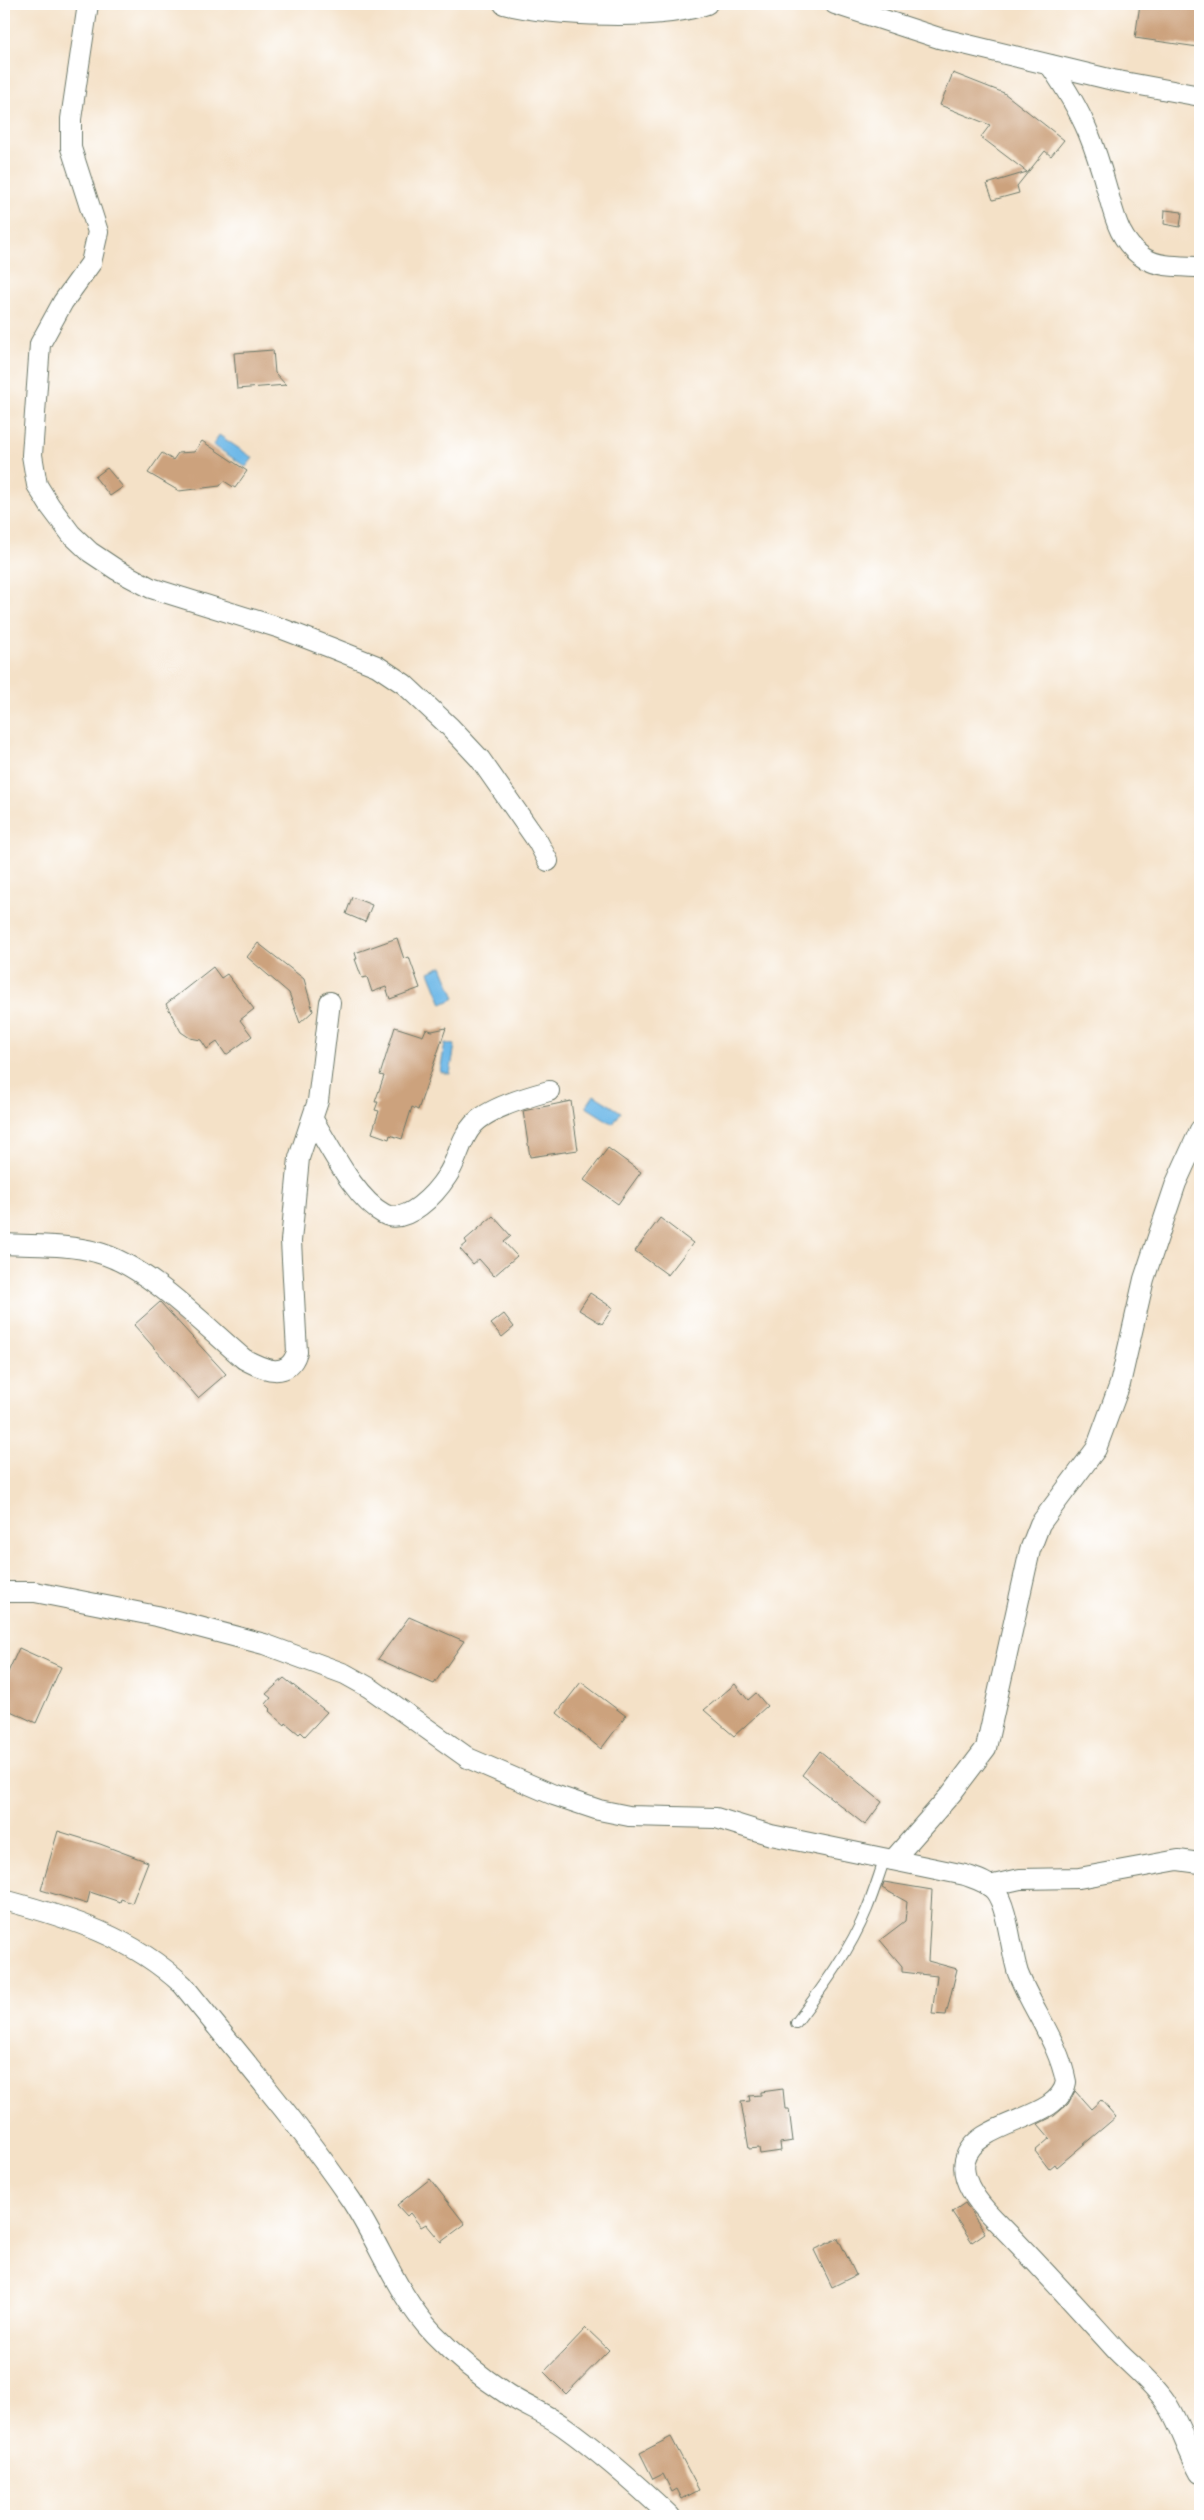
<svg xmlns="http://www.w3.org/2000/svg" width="1204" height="2520" font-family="Dekko,sans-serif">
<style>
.water{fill:#6fb9e8;stroke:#477b8e}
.building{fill:#cca27d}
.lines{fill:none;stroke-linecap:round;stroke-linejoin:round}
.lane-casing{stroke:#6a7667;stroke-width:12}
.street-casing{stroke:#6a7667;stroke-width:22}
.lane{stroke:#fff;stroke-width:10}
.street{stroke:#fff;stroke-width:20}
</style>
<rect width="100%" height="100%" fill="#fff"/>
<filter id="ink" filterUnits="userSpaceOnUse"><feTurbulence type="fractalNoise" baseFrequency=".02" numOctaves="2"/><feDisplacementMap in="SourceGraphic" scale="10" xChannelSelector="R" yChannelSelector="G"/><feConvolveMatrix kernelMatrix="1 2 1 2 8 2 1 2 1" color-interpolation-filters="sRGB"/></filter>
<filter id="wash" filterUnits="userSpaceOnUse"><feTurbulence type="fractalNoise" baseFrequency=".0096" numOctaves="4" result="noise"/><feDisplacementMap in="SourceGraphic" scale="20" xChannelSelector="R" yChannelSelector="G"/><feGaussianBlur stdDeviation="1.12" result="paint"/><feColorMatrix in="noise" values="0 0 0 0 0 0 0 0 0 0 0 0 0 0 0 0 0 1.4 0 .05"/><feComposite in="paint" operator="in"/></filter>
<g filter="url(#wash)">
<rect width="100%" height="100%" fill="#f4e1c7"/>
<g class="water">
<path d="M 219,435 L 253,458 L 246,467 L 213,445 Z"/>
<path d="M 442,966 L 455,998 L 442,1004 L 429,972 Z"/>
<path d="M 445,1043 L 455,1045 L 450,1074 L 440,1072 Z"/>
<path d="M 594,1095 L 621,1112 L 613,1124 L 586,1107 Z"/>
</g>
<g id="blocks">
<g class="building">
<path d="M 1140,4 L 1199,4 L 1200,29 L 1198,47 L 1135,38 Z"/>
<path d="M 953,73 L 1004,93 L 1064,140 L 1051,156 L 1045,151 L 1017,186 L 1019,193 L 993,200 L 987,184 L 1027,172 L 981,137 L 990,125 L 940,105 Z"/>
<path d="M 1165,210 L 1182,212 L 1180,227 L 1164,224 Z"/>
<path d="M 273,350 L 275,373 L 286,385 L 237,389 L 234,353 Z"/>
<path d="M 202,441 L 247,471 L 235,488 L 224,481 L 220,486 L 179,491 L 148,473 L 162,453 L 173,460 L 178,453 L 194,452 Z"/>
<path d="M 107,468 L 123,487 L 110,496 L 95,477 Z"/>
<path d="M 352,897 L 372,905 L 365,922 L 346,914 Z"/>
<path d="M 397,938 L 404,959 L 409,957 L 420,988 L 390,999 L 386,987 L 372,992 L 367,977 L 362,978 L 355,959 L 357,959 L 355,953 Z"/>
<path d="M 258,943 L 304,979 L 313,1011 L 300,1023 L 289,993 L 247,957 Z"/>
<path d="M 213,967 L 221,978 L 227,974 L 254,1009 L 240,1020 L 252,1036 L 226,1055 L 217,1042 L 207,1049 L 201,1040 L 190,1038 L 181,1032 L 166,1004 Z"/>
<path d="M 395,1027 L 423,1036 L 426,1029 L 432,1031 L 446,1028 L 418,1110 L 412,1107 L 402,1139 L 390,1135 L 389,1139 L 372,1133 L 379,1111 L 375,1110 L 378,1102 L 375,1102 L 384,1076 L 380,1075 Z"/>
<path d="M 571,1101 L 578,1150 L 530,1157 L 523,1111 Z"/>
<path d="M 608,1148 L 641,1172 L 618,1204 L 584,1180 Z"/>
<path d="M 493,1216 L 511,1236 L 504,1242 L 517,1256 L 494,1276 L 479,1259 L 473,1264 L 460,1249 L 467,1243 L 465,1240 Z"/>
<path d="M 660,1218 L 693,1243 L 668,1275 L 635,1251 Z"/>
<path d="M 590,1293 L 613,1308 L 602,1324 L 579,1310 Z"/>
<path d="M 160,1302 L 226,1374 L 198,1398 L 134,1325 Z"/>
<path d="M 504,1314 L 514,1327 L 502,1337 L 491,1324 Z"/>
<path d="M 409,1617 L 464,1641 L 434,1684 L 378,1659 Z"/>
<path d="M 19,1648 L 61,1667 L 36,1723 L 4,1708 L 4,1681 Z"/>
<path d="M 284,1678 L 327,1712 L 305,1736 L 301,1732 L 299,1734 L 286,1723 L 285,1725 L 269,1711 L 271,1709 L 266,1704 L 271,1698 L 266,1694 Z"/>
<path d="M 581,1682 L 626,1716 L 601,1749 L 557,1713 Z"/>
<path d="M 735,1684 L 748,1700 L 756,1693 L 767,1706 L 734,1736 L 704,1710 Z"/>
<path d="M 820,1751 L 882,1802 L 865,1825 L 802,1775 Z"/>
<path d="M 58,1831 L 100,1844 L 148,1862 L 132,1903 L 121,1899 L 120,1902 L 90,1892 L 87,1904 L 41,1890 Z"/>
<path d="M 884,1882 L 932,1890 L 928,1961 L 957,1969 L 946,2015 L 932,2014 L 937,1976 L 902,1972 L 902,1966 L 880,1940 L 905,1921 L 907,1902 L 882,1888 Z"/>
<path d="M 783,2089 L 785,2109 L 789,2109 L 793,2141 L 780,2143 L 781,2151 L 760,2154 L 759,2148 L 749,2149 L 741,2102 L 750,2101 L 749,2096 L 761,2095 L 761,2092 Z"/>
<path d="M 1075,2091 L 1091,2109 L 1101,2100 L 1116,2117 L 1057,2167 L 1055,2164 L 1049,2169 L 1035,2151 L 1050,2138 L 1038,2124 L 1054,2116 L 1068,2104 Z"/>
<path d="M 430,2179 L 465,2224 L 441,2242 L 426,2224 L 421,2227 L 410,2213 L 407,2216 L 397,2205 Z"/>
<path d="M 965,2203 L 985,2233 L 972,2242 L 952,2212 Z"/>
<path d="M 838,2238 L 856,2275 L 832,2287 L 814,2250 Z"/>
<path d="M 586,2328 L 609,2350 L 566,2394 L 544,2372 Z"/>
<path d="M 671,2437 L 699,2490 L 682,2499 L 677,2489 L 672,2492 L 663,2474 L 653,2479 L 640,2453 Z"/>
</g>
</g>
</g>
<g filter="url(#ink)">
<use href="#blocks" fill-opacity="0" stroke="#6a7667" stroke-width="1"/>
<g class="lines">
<defs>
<path id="lane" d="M 796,2023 C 823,1987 850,1951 867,1909 C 874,1892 879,1875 885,1858"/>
<g id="street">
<path d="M 88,4 L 71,119 L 71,148 L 98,232 L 91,263 L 63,302 L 40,344 L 32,455 L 37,485 L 50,506 L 71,534 L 90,552 L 117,570 L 151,588 L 280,628 L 332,648 L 377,666 L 404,684 L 450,727 L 480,759 L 538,842 L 548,861"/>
<path d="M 504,4 C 552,16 662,21 707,4"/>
<path d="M 835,4 L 939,38 L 1113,80 L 1200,96"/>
<path d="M 1050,65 C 1065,87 1078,108 1088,132 C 1095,149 1101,168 1106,186 C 1114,214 1118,241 1144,258 C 1160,268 1183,266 1200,267"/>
<path d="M 313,1120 C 331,1148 354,1198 384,1214 C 407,1226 436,1193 447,1176 C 458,1160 460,1139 473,1125 C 488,1108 527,1097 549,1091"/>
<path d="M 4,1244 C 34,1246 67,1244 96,1252 C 145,1264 204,1325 244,1359 C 264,1370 288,1380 297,1352 L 291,1241 L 299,1158 L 318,1101 L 330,1002"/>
<path d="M 4,1592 L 35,1592 L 157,1616 L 264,1644 L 345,1674 L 370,1688 L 468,1758 L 554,1795 L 599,1810 L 629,1816 L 716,1818 L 771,1835 L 965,1875 C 976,1879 988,1882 995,1891 C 1008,1907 1011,1952 1018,1973 C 1032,2009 1059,2043 1066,2082 C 1059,2122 975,2119 965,2160 C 960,2181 980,2205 994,2219 C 1037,2262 1077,2307 1118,2352 C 1134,2368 1152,2382 1165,2401 C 1180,2423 1187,2450 1200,2473"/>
<path d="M 893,1860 L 951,1794 L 986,1748 L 1030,1550 L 1040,1524 L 1096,1449 L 1120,1384 L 1144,1279 L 1176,1183 L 1200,1130"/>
<path d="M 989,1886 L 1020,1879 L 1079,1878 L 1178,1860 L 1200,1863"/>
<path d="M 4,1900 C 71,1918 132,1937 183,1985 C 240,2056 300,2125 351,2200 C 380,2244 397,2296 434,2334 C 456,2357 481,2377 507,2394 C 525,2406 546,2414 563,2426 C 601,2453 636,2484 670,2516"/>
</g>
</defs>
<use href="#lane" class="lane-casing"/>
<use href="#street" class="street-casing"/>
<use href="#lane" class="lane"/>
<use href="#street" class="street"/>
</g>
</g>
<rect width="1204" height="2520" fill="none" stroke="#fff" stroke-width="20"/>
</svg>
